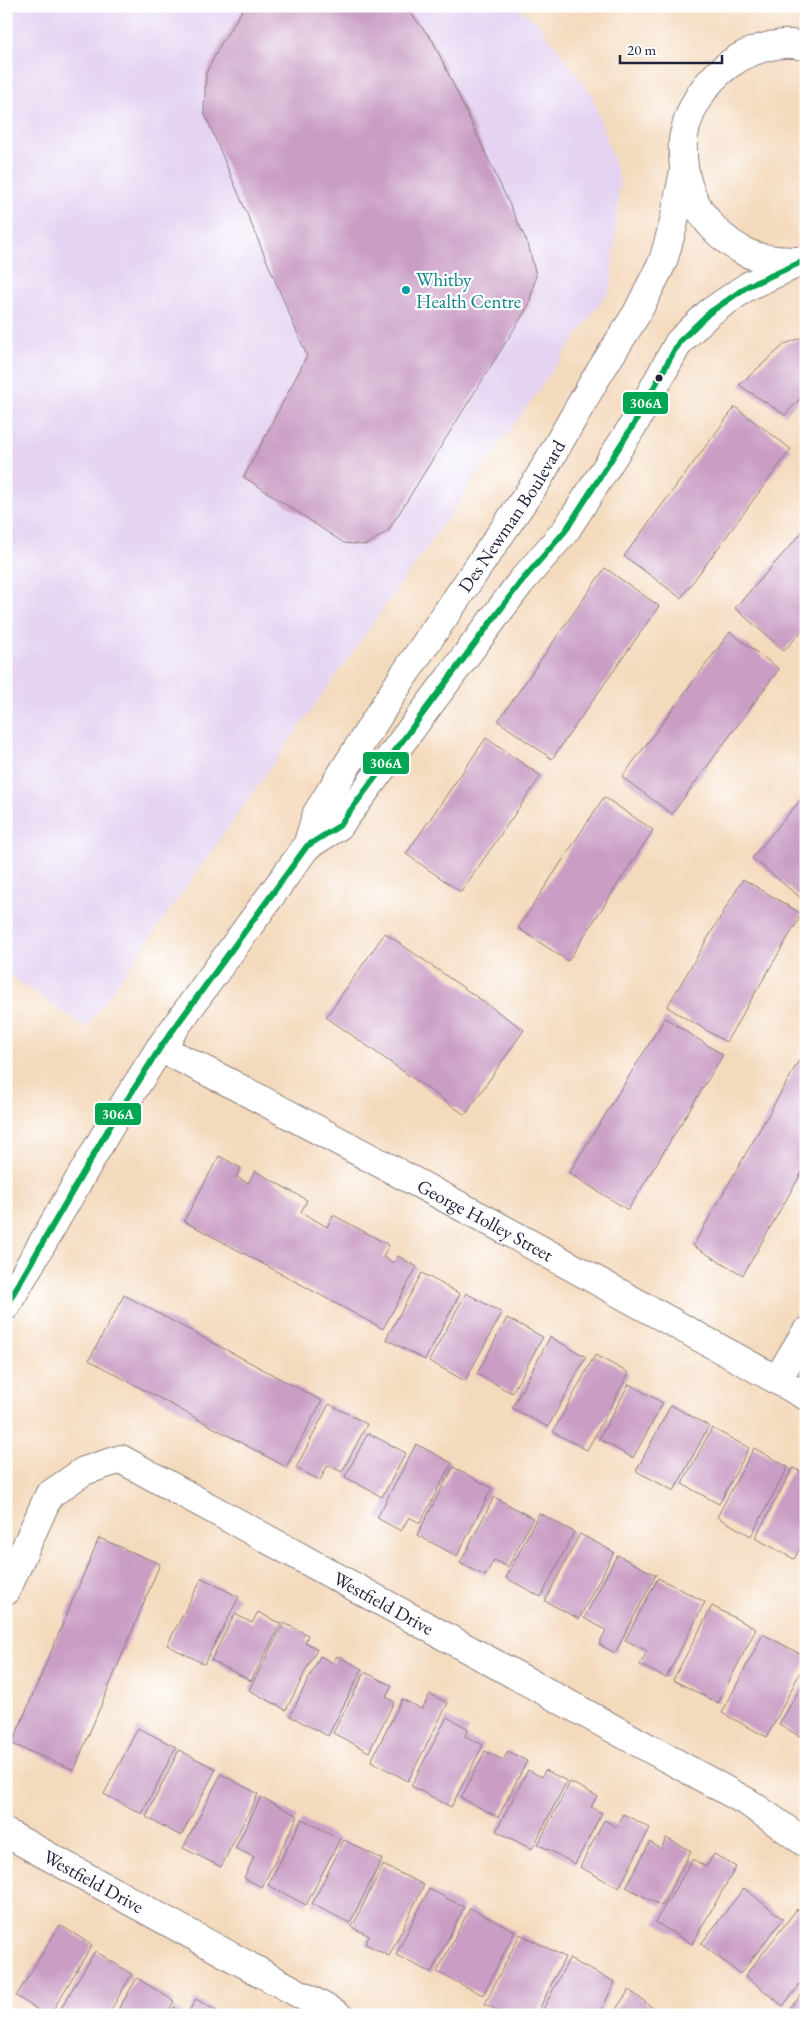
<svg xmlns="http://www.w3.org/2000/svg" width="812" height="2021" font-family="'EB Garamond',serif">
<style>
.built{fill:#e4d3f1}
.building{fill:#c99dc4}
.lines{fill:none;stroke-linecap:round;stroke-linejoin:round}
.street-casing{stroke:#8b7e7c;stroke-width:30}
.secondary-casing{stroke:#8b7e7c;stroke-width:30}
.street{stroke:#fff;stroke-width:28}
.secondary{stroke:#fff;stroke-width:28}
.bus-1-casing{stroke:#fff;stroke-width:10}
.bus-1{stroke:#00a651;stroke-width:6}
.culture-dot{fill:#0f9aa8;stroke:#fff;stroke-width:2}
.bus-dot{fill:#22223b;stroke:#fff;stroke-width:2}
.labels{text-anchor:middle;stroke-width:4.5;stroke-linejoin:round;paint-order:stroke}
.culture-label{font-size:19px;fill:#0d838f;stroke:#fff;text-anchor:start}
.street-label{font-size:19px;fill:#22223b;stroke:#fff}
.line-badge{stroke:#fff;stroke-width:2}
.badge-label{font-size:14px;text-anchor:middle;font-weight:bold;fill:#fff}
</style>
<rect width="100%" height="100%" fill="#fff"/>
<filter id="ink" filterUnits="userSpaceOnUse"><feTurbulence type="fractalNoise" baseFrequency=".02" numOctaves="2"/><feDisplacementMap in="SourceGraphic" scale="10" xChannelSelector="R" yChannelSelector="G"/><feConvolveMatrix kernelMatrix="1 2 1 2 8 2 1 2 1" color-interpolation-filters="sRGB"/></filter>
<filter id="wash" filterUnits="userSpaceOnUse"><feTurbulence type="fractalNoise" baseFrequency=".0096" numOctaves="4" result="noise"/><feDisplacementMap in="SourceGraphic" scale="20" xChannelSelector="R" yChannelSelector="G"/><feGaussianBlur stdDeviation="1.12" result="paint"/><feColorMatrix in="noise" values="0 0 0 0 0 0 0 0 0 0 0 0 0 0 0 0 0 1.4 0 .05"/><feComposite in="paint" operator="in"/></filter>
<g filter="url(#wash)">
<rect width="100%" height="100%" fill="#f4dabd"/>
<path class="built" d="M 6,6 L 515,6 L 537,22 L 592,95 L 620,181 L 611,288 L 86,1028 L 6,973 Z"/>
<g id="blocks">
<g class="building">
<path d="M 245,6 L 402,6 L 409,11 L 433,41 L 528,244 L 536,275 L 529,305 L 388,531 L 366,545 L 344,543 L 244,477 L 307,356 L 204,112 L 206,73 L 222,42 Z"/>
<path d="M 806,336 L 806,392 L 785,415 L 739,385 L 785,344 Z"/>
<path d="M 735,407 L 791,449 L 681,598 L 624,556 Z"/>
<path d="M 806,528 L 806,626 L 784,651 L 735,608 Z"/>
<path d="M 605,568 L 659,606 L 552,759 L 498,721 Z"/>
<path d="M 730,632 L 779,669 L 672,814 L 622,777 Z"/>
<path d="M 486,738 L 541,776 L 461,892 L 406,854 Z"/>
<path d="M 806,793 L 806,902 L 752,858 Z"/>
<path d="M 604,797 L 653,830 L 568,961 L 518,928 Z"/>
<path d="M 743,879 L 802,914 L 726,1042 L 667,1007 Z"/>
<path d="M 385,933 L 524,1030 L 465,1115 L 326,1017 Z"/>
<path d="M 665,1018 L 723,1055 L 628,1210 L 569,1173 Z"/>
<path d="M 800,1059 L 806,1063 L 806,1165 L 743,1275 L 693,1246 Z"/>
<path d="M 219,1156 L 241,1168 L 236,1177 L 248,1183 L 255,1171 L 307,1200 L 301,1212 L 327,1227 L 333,1215 L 389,1245 L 383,1257 L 394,1263 L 398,1256 L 417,1267 L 383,1329 L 184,1221 Z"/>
<path d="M 422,1273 L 460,1294 L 425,1360 L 386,1339 Z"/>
<path d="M 466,1293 L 502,1313 L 465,1381 L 429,1361 Z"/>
<path d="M 124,1295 L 322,1401 L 286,1467 L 89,1360 Z"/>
<path d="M 507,1318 L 543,1337 L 512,1393 L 477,1374 Z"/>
<path d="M 550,1337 L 586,1357 L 548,1427 L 512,1408 Z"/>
<path d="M 595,1355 L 629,1373 L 587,1450 L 553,1432 Z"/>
<path d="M 629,1384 L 663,1403 L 633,1458 L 599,1439 Z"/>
<path d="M 329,1404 L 367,1424 L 342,1472 L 328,1465 L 320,1480 L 296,1468 Z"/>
<path d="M 671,1405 L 709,1426 L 674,1491 L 636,1471 Z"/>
<path d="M 712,1428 L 749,1448 L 719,1504 L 682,1484 Z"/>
<path d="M 368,1433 L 406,1453 L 382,1497 L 345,1477 Z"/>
<path d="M 416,1444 L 452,1463 L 420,1523 L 409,1517 L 401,1531 L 377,1518 Z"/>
<path d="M 754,1448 L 788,1467 L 751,1536 L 717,1517 Z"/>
<path d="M 453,1467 L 492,1488 L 457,1556 L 417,1535 Z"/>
<path d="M 793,1468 L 806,1474 L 806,1539 L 794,1559 L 755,1538 Z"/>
<path d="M 494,1497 L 533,1518 L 508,1567 L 494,1560 L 485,1576 L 460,1563 Z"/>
<path d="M 539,1513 L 574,1532 L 541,1597 L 506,1578 Z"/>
<path d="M 580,1534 L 614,1552 L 579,1619 L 545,1601 Z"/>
<path d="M 99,1538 L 160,1564 L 74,1770 L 12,1744 Z"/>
<path d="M 617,1555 L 656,1575 L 615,1653 L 599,1644 L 606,1630 L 584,1618 Z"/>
<path d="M 202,1578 L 239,1597 L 204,1664 L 167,1645 Z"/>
<path d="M 658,1578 L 705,1602 L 666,1678 L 640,1665 L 647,1651 L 625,1640 Z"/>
<path d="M 712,1606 L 756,1629 L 718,1703 L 673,1680 Z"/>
<path d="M 258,1612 L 281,1624 L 251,1681 L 211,1660 L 235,1614 L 252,1623 Z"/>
<path d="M 284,1623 L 308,1635 L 305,1642 L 317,1649 L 286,1710 L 249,1690 Z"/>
<path d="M 763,1634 L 806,1657 L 806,1661 L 767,1737 L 722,1713 Z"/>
<path d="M 320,1656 L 333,1663 L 337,1656 L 362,1669 L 328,1736 L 290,1716 Z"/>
<path d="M 365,1672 L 392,1686 L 386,1697 L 394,1702 L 369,1752 L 333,1733 Z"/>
<path d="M 806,1679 L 806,1740 L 779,1724 Z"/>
<path d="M 430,1694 L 448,1703 L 408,1781 L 371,1761 L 402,1699 L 422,1709 Z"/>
<path d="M 447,1717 L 469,1729 L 465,1736 L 483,1745 L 451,1807 L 411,1786 Z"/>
<path d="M 138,1728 L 176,1747 L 142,1814 L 104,1794 Z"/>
<path d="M 179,1750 L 216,1769 L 181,1836 L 146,1817 Z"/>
<path d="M 485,1751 L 503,1760 L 508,1751 L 527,1761 L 498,1817 L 461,1798 Z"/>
<path d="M 528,1770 L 542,1777 L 545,1770 L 567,1781 L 532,1849 L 496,1831 Z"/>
<path d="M 221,1774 L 258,1794 L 221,1867 L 183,1848 Z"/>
<path d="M 570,1782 L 597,1796 L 591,1807 L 602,1813 L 575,1864 L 538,1844 Z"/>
<path d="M 261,1797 L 298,1816 L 262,1887 L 244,1878 L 254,1857 L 235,1848 Z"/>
<path d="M 623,1814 L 650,1828 L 619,1888 L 580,1867 L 604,1820 L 617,1827 Z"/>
<path d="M 302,1819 L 340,1839 L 306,1905 L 268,1885 Z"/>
<path d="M 666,1838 L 691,1851 L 662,1906 L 626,1887 L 650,1842 L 661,1849 Z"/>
<path d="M 344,1840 L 382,1859 L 350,1923 L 312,1904 Z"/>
<path d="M 714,1854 L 736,1867 L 692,1944 L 655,1922 L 693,1859 L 706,1867 Z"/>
<path d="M 383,1865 L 424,1885 L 389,1956 L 365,1944 L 369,1936 L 352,1927 Z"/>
<path d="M 744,1888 L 783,1919 L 740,1974 L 701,1944 Z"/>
<path d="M 429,1889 L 464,1907 L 431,1973 L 396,1955 Z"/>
<path d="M 470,1908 L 515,1931 L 483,1995 L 437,1972 Z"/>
<path d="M 797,1909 L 806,1916 L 806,1977 L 783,2006 L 745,1976 Z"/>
<path d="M 60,1925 L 92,1945 L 50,2015 L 46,2015 L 16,1996 Z"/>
<path d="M 520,1934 L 565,1957 L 536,2015 L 506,2015 L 485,2004 Z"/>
<path d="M 95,1951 L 132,1974 L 108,2015 L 57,2015 Z"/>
<path d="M 569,1959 L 615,1982 L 599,2015 L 540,2015 Z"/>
<path d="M 137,1978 L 174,2001 L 166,2015 L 115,2015 Z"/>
<path d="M 806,1989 L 806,2015 L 801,2015 L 791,2007 Z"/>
<path d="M 629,1990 L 662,2015 L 612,2015 Z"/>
<path d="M 196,1999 L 218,2012 L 217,2015 L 187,2015 Z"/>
<path d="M 174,2007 L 186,2015 L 169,2015 Z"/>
</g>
</g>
</g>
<g filter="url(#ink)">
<use href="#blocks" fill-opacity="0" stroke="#8b7e7c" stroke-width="1"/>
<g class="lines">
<defs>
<g id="street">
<path id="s1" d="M 160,1048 L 228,1082 L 494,1224 L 806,1396"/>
<path d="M 777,1380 L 806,1332"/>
<path id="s2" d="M 6,1591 L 49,1495 L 84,1471 L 121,1459 L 749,1803 L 806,1843"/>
<path id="s3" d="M 6,1833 L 338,2015"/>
</g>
<g id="secondary">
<path d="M 801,261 C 782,261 761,260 745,252 C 708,232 684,196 683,154 C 683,148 682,141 684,135 C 694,86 733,49 783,44 C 790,43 799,45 806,46"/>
<path d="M 307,846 L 339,826 L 520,583 L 566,530 L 634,424 L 679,342 L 709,313 L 748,286 L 805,260"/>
<path id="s4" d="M 6,1306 L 109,1128 L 160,1048 L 307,846 L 317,813 L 404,675 L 537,481 L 596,378 L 637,313 L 663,261 L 673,226 L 684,171"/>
</g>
</defs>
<use href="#street" class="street-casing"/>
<use href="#secondary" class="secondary-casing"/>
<use href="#street" class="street"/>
<use href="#secondary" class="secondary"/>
<defs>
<path id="bus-1" d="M 6,1306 L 109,1128 L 160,1048 L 307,846 L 339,826 L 520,583 L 566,530 L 634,424 L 679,342 L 709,313 L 748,286 L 806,260"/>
</defs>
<use href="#bus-1" class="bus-1-casing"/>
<use href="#bus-1" class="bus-1"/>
</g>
</g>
<circle class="culture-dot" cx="406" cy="290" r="5"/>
<circle class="bus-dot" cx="659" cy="378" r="4.5"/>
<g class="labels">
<g class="culture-label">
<text x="416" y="286">Whitby<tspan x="416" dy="22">Health Centre</tspan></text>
</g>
<g class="street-label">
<text dy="7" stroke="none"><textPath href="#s4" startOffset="940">Des Newman Boulevard</textPath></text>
<text dy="7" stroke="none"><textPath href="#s1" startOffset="368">George Holley Street</textPath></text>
<text dy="7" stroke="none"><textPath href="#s2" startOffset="486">Westfield Drive</textPath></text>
<text dy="7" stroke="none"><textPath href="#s3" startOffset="100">Westfield Drive</textPath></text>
</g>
</g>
<g class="line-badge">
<rect x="622" y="391" width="47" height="24" rx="5" fill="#00a651"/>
<rect x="362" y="751" width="48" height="24" rx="5" fill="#00a651"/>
<rect x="94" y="1102" width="48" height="24" rx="5" fill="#00a651"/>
</g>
<g class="badge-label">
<text x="646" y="408">306A</text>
<text x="386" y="768">306A</text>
<text x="118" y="1119">306A</text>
</g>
<rect width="812" height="2021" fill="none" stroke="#fff" stroke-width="25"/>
<path d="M620 55v8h102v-8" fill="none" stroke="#22223b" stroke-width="2.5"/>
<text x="627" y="55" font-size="15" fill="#22223b" stroke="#ffffff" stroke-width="4" paint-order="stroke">20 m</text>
</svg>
